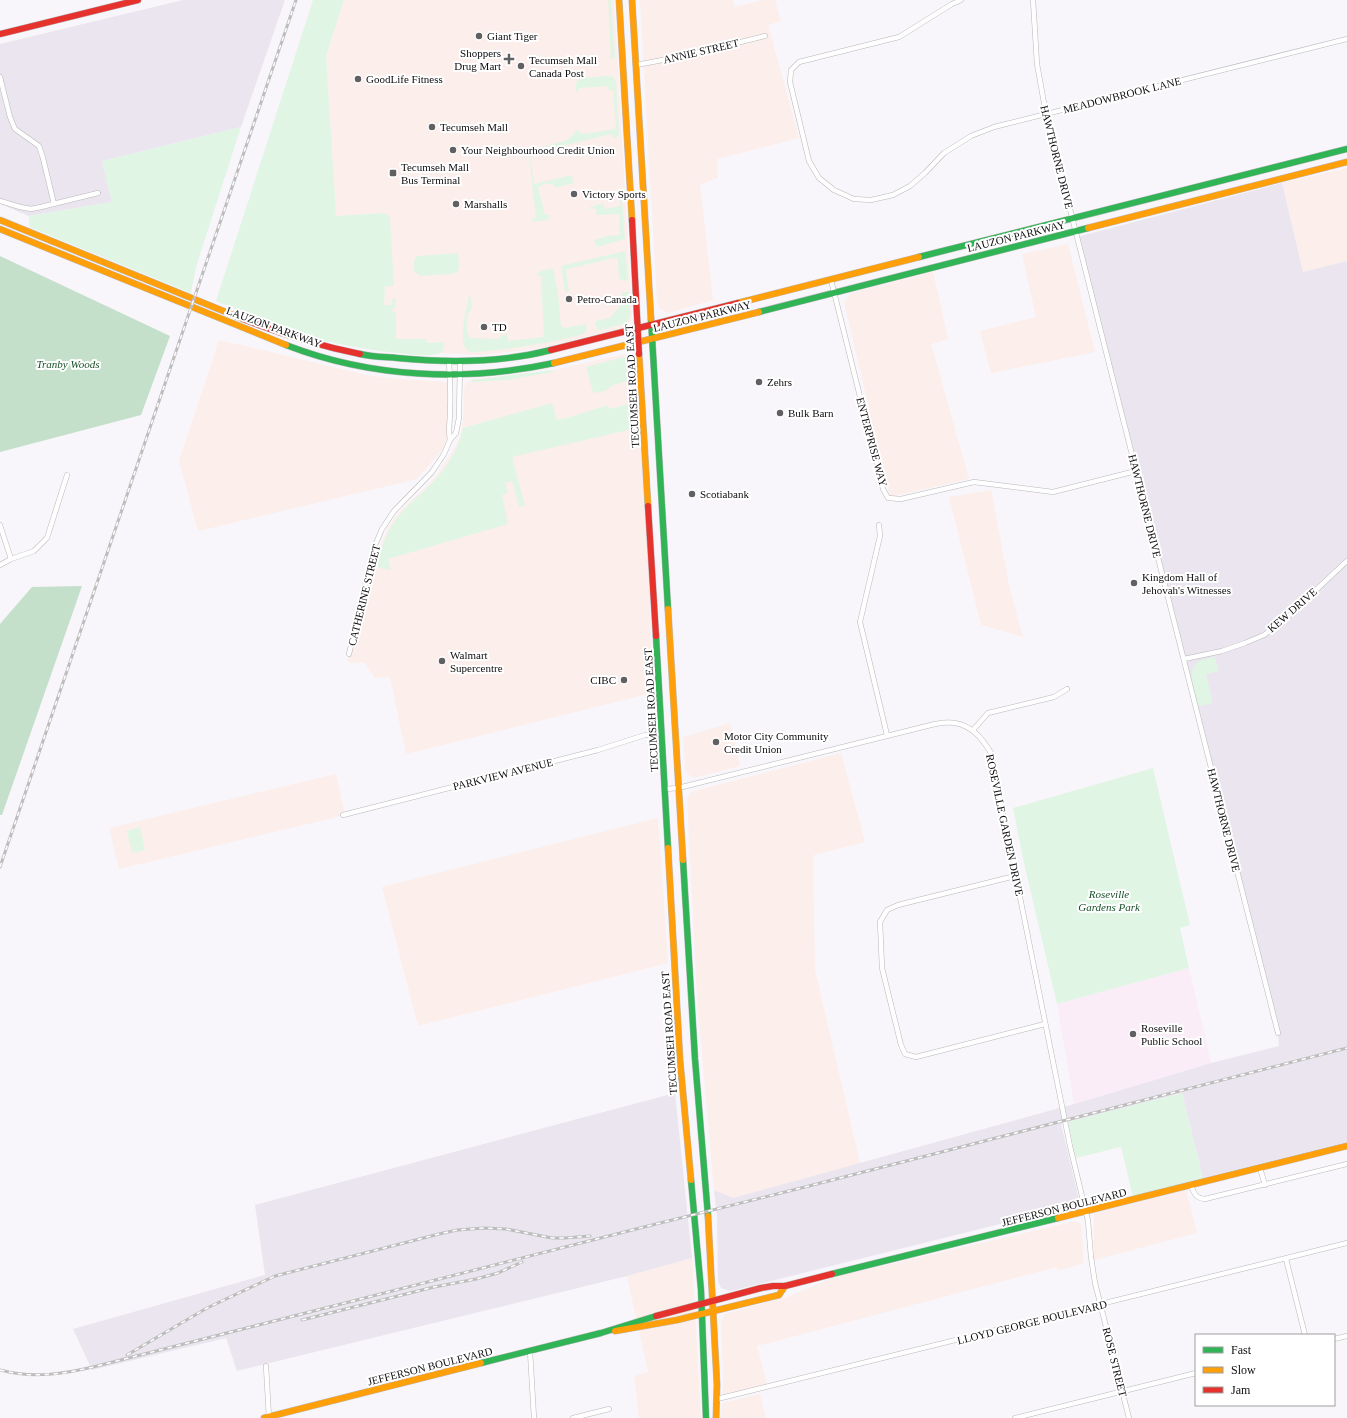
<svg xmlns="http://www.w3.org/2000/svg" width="1347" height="1418" font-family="Georgia,serif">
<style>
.commercial{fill:#fceeea}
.built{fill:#eae5ee}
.education{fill:#faedf7}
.green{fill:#e1f5e5}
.forest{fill:#c4dfca}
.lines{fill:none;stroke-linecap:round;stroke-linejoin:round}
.street-casing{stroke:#b9b8ba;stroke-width:5.5}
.fast-casing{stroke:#b9b8ba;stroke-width:7}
.slow-casing{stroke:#b9b8ba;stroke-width:7}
.jam-casing{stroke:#b9b8ba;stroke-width:7}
.street{stroke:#fefefe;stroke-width:4.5}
.fast{stroke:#30b455;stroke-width:6}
.slow{stroke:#ff9f0a;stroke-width:6}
.jam{stroke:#e5322d;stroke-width:6}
.rail-casing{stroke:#bdbdbe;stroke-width:3}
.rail{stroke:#fff;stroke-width:1.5;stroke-dasharray:4.5;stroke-linecap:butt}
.poi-dot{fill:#605f61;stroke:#fff;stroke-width:1.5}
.labels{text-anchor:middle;stroke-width:4;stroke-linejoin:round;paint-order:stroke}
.poi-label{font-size:11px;fill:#0e0d0f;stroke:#fff;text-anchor:start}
.street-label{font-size:11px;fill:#0e0d0f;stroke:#fff}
.park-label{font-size:11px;font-style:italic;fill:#164f27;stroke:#fff}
</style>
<rect width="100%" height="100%" fill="#f8f6fa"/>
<g class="commercial">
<path d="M 344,0 L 614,0 L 632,316 L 631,320 L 628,325 L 623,328 L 549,346 L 519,351 L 479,355 L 441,353 L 443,350 L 443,342 L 427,343 L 425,339 L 396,340 L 394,313 L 392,310 L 392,305 L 384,305 L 385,285 L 393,286 L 384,213 L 336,216 L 326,56 Z"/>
<path d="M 640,0 L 733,0 L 735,7 L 764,0 L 775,0 L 781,21 L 768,25 L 799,138 L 717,159 L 718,178 L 700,184 L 713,300 L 668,313 L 659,308 L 657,301 Z"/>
<path d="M 1347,168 L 1347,261 L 1303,272 L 1282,183 Z"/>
<path d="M 1068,244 L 1095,352 L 991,373 L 980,331 L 1036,317 L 1022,254 Z"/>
<path d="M 933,272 L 948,339 L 931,344 L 969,479 L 890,497 L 844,302 L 851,293 Z"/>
<path d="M 219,340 L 367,375 L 389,378 L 445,382 L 450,384 L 448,430 L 445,446 L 417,479 L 198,531 L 179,461 Z"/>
<path d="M 625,354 L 634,361 L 639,427 L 646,425 L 652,693 L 406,754 L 390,677 L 375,678 L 364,663 L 347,662 L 374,548 L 379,549 L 390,524 L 403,508 L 428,485 L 437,475 L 454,449 L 460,437 L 463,422 L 464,389 L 466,383 L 473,379 L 545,372 Z"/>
<path d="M 991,490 L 1010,590 L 1023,637 L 981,625 L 949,497 Z"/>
<path d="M 730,723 L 740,766 L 693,778 L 685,771 L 683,737 Z"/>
<path d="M 841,753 L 865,842 L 814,855 L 813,862 L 815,970 L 860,1163 L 733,1198 L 714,1190 L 697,995 L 687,799 L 691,792 Z"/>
<path d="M 336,774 L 345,815 L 119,869 L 109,828 Z"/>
<path d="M 658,818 L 668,963 L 418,1026 L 382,887 Z"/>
<path d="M 1186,1190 L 1197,1233 L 1094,1260 L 1094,1213 Z"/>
<path d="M 1076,1221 L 1081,1224 L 1084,1263 L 1058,1271 L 1057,1267 L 757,1346 L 767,1384 L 722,1395 L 723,1378 L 721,1323 L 725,1314 L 790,1296 L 825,1281 L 840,1276 Z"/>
<path d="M 692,1258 L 701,1418 L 639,1418 L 634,1376 L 648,1372 L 627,1276 Z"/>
<path d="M 760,1394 L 766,1418 L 721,1418 L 722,1403 Z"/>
</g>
<g class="built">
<path d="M 183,0 L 285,0 L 241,127 L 102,161 L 112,202 L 29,216 L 0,204 L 0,44 Z"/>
<path d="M 1282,183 L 1303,272 L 1347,261 L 1347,1142 L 1203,1178 L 1182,1093 L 1061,1124 L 1080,1204 L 731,1291 L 721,1288 L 718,1281 L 717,1216 L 714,1190 L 733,1198 L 1074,1104 L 1211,1063 L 1279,1046 L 1278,1033 L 1077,237 Z"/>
<path d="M 675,1093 L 692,1258 L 627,1276 L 237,1371 L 226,1338 L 92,1370 L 73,1329 L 265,1275 L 255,1205 Z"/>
</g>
<path class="education" d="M 1189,968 L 1211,1063 L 1074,1104 L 1057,1004 Z"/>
<g class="green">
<path d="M 313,0 L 344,0 L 326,56 L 336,216 L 384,213 L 390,217 L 394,286 L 385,286 L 384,305 L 392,305 L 392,299 L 396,299 L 395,307 L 392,310 L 394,313 L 396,312 L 396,339 L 426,339 L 427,343 L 443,342 L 444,348 L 441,353 C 428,357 412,355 398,353 C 357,349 315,340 276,326 C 255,319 236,310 216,301 Z"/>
<path d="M 608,0 L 611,0 L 615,57 L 611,60 Z"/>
<path d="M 610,76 L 613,77 L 616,82 L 619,136 L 614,139 L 612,134 L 530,154 L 534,184 L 572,175 L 574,183 L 554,188 L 553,184 L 548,184 L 547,183 L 538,187 L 545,215 L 549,215 L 550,216 L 547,220 L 531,222 L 532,219 L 536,218 L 529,156 L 524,157 L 524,155 L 527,151 L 568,140 L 576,131 L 580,130 L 581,134 L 616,129 L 613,90 L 609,91 L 608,86 L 579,88 L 578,92 L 575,90 L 576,83 L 580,78 Z"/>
<path d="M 241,127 L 196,267 L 191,293 L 29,227 L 29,216 L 112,202 L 102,161 Z"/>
<path d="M 620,200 L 622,200 L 625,239 L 597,247 L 594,240 L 605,237 L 605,236 L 620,235 L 619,214 L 597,215 L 595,208 L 588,209 L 588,208 L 603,203 L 605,209 L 620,206 Z"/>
<path d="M 625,251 L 628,280 L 625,281 L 621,280 L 619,278 L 618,260 L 616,258 L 613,258 L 568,269 L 566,271 L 569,291 L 565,292 L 561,266 Z"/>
<path d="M 458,253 L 459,267 L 457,272 L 454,273 L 454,274 L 420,276 L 414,271 L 414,261 L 417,256 Z"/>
<path d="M 553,268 L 558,294 L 561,326 L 565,328 L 585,324 L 587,328 L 584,334 C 546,344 514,349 475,352 C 472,352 469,352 466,349 C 458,339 467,305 470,292 L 472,308 C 465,315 465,330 470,338 L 498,339 L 504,334 L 507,335 L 508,341 L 544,337 L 541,276 L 537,276 L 537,274 L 541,271 Z"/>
<path d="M 623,292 L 629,292 L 630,316 L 627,323 L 600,330 L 597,329 L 595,324 L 596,321 L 610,318 L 622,303 L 621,294 Z"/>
<path d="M 623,357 L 627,357 L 633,362 L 635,382 L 630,382 L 630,380 L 611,386 L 606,391 L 593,393 L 586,367 Z"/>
<path d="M 553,370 L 553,372 L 507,380 L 474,382 L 472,382 L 472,380 Z"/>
<path d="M 635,391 L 637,428 L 512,457 L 525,506 L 519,507 L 512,481 L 505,483 L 508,493 L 502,495 L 508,524 L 388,559 L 391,570 L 380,568 L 377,566 C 381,548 386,532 397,518 C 405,507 415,499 425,490 C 442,474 459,451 463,428 L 552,403 L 557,420 C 574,417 590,410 608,405 L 609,409 L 632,403 L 629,392 Z"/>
<path d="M 1215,657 L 1219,671 L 1206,674 L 1212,699 L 1211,704 L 1199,706 C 1195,692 1183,667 1202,660 C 1206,658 1211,658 1215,657 Z"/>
<path d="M 1153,768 L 1190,925 L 1180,928 L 1189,968 L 1057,1004 L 1024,863 L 1013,808 Z"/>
<path d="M 140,827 L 145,850 L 132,853 L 127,831 Z"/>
<path d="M 1182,1093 L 1203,1178 L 1133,1197 L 1121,1147 L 1076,1158 L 1068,1122 Z"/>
</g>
<g class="forest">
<path d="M 0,256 L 170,336 L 141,415 L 0,452 Z"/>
<path d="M 82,586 L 2,815 L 0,815 L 0,624 L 32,587 Z"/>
</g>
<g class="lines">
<defs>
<g id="street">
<path d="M 961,0 L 952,4 L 899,37 L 799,62 L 791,70 L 790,82 L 809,161 L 819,178 L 834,190 L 854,199 L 871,200 L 893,195 L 910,186 L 925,173 L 944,153 L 971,136 L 994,127 L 1347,39"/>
<path d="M 1033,0 L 1037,64 L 1046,114 L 1278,1033"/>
<path d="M 636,65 L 684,56 L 765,36"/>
<path d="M 0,77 L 10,117 L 15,129 L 39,146 L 43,158 L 54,204"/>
<path d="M 0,201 L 20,207 L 31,209 L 41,207 L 98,193"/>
<path d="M 831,280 L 883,489 L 888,498 L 901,499 L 974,482 L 1053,492 L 1136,471"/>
<path d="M 449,361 C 450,378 451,395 450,412 C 450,421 448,430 450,440"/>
<path d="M 0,525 L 11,559"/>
<path d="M 879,525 L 880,536 L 860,622 L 887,735"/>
<path d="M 0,565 L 11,559 L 34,551 L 47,538 L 67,475"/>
<path d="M 349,654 L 374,548 L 382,529 L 394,511 L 432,472 L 444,454 L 450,440 L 456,433 L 459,418 L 460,361"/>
<path d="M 1184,659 L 1222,651 L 1245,643 L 1264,635 L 1285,619 L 1347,561"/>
<path d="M 973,730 L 988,713 L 1054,697 L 1067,689"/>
<path d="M 665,789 L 678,788 L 935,724 C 941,723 949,722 955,723 C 972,726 982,738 991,753 L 1070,1146 L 1088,1221 L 1091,1257 L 1095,1283 L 1129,1418"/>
<path d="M 343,815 L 598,750 L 645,735 L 662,733"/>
<path d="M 1015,876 L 898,905 L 887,910 L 880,922 L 882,968 L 901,1045 L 905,1054 L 916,1057 L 1045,1024"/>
<path d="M 1260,1168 L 1265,1185"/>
<path d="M 1191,1185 C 1194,1194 1196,1198 1205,1199 L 1347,1164"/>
<path d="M 1286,1259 L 1305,1335"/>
<path d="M 1334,1339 L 1347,1336"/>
<path d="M 530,1351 L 534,1418"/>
<path d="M 266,1366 L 269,1418"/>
<path d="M 717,1399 L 1347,1243"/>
<path d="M 573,1418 L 609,1409"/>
<path d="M 1015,1418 L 1196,1373"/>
</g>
<g id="fast">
<path d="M 919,257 L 1347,149"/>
<path d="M 759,312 L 1088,228"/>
<path d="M 651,319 L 668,609"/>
<path d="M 286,345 C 371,378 466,382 554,363"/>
<path d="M 360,354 C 373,357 385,357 397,358 C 448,363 501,363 551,350"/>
<path d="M 656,636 L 668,848"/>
<path d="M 683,860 L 695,1059 L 708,1216"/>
<path d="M 691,1180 L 701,1290 L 706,1418"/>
<path d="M 832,1274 L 1058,1218"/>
<path d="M 481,1363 L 601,1333 L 656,1316"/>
</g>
<g id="slow">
<path d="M 619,0 L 632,220"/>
<path d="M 632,0 L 651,319"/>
<path d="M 0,220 L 243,319"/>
<path d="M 1088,228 L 1347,162"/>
<path d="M 0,229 L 286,345"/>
<path d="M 738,303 L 919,257"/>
<path d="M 639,354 L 648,506"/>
<path d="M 554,363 L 759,312"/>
<path d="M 668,609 L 683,860"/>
<path d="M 668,848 L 680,1060 L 691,1180"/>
<path d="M 708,1216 L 717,1385 L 716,1418"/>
<path d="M 1058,1218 L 1347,1146"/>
<path d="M 615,1331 L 677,1320 L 779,1295 L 785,1286"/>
<path d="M 264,1418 L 481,1363"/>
</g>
<g id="jam">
<path d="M 0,34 L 138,0"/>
<path d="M 632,220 L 639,354"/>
<path d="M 243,319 C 281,334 320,346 360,354"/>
<path d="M 551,350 L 738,303"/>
<path d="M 648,506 L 656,636"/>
<path d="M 656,1316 L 761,1288 L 773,1286 L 785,1286 L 832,1274"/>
</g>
</defs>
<use href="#street" class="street-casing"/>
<use href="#fast" class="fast-casing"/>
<use href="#slow" class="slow-casing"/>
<use href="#jam" class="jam-casing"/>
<use href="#street" class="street"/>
<use href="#fast" class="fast"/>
<use href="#slow" class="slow"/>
<use href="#jam" class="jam"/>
<defs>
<g id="rail">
<path d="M 0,867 L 296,0"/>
<path d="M 302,1320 L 434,1287 L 476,1279 L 498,1273 L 522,1262"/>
<path d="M 127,1355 L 207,1308 L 275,1276 L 439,1234 L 457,1230 L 484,1228 L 506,1229 L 552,1238 L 565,1238 L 590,1236"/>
<path d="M 0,1370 C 33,1379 64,1374 97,1366 L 644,1227 L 805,1187 L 1347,1048"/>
</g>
</defs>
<use href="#rail" class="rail-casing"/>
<use href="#rail" class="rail"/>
</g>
<g class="poi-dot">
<circle cx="479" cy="36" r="4"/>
<path d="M507 53h4v4h4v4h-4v4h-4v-4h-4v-4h4z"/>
<circle cx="521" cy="66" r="4"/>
<circle cx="358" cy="79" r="4"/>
<circle cx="432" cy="127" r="4"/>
<circle cx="453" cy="150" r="4"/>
<rect x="389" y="169" width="8" height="8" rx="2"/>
<circle cx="574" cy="194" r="4"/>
<circle cx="456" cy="204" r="4"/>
<circle cx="569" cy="299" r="4"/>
<circle cx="484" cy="327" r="4"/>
<circle cx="759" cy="382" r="4"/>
<circle cx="780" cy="413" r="4"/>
<circle cx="692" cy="494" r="4"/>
<circle cx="1134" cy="583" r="4"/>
<circle cx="442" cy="661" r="4"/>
<circle cx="624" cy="680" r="4"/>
<circle cx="716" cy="742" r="4"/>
<circle cx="1133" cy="1034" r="4"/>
</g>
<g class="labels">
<g class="poi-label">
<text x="487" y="40">Giant Tiger</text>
<text x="501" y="57" text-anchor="end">Shoppers<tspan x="501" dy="13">Drug Mart</tspan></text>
<text x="529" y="64">Tecumseh Mall<tspan x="529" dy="13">Canada Post</tspan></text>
<text x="366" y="83">GoodLife Fitness</text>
<text x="440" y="131">Tecumseh Mall</text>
<text x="461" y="154">Your Neighbourhood Credit Union</text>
<text x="401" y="171">Tecumseh Mall<tspan x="401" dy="13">Bus Terminal</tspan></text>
<text x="582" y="198">Victory Sports</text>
<text x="464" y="208">Marshalls</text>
<text x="577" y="303">Petro-Canada</text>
<text x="492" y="331">TD</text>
<text x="767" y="386">Zehrs</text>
<text x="788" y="417">Bulk Barn</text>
<text x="700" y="498">Scotiabank</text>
<text x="1142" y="581">Kingdom Hall of<tspan x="1142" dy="13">Jehovah's Witnesses</tspan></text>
<text x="450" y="659">Walmart<tspan x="450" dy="13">Supercentre</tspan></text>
<text x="616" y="684" text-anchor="end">CIBC</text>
<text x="724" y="740">Motor City Community<tspan x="724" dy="13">Credit Union</tspan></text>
<text x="1141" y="1032">Roseville<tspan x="1141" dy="13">Public School</tspan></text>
</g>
<g class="street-label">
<text transform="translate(701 51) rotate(-13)" y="4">ANNIE STREET</text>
<text transform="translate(1122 95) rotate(-14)" y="4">MEADOWBROOK LANE</text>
<text transform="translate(1057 157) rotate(76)" y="4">HAWTHORNE DRIVE</text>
<text transform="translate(1016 236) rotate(-14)" y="4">LAUZON PARKWAY</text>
<text transform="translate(702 316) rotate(-14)" y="4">LAUZON PARKWAY</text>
<text transform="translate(274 327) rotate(20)" y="4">LAUZON PARKWAY</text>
<text transform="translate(632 386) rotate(-93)" y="4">TECUMSEH ROAD EAST</text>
<text transform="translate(872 442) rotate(75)" y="4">ENTERPRISE WAY</text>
<text transform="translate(1145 506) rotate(76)" y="4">HAWTHORNE DRIVE</text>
<text transform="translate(364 595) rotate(-76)" y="4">CATHERINE STREET</text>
<text transform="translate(1292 610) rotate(-41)" y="4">KEW DRIVE</text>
<text transform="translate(651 710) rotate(-93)" y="4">TECUMSEH ROAD EAST</text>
<text transform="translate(503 774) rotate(-14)" y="4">PARKVIEW AVENUE</text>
<text transform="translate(1224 820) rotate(76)" y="4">HAWTHORNE DRIVE</text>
<text transform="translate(1005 825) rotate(78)" y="4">ROSEVILLE GARDEN DRIVE</text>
<text transform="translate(669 1033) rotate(-94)" y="4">TECUMSEH ROAD EAST</text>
<text transform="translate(1064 1207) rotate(-14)" y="4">JEFFERSON BOULEVARD</text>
<text transform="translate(1032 1322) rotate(-14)" y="4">LLOYD GEORGE BOULEVARD</text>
<text transform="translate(1115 1362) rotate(76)" y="4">ROSE STREET</text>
<text transform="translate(430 1366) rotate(-14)" y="4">JEFFERSON BOULEVARD</text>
</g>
<g class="park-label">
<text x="68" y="368">Tranby Woods</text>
<text x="1109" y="898">Roseville<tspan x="1109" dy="13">Gardens Park</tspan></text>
</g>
</g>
<rect x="1195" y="1334" width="140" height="72" fill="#ffffff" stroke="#9f9e9f"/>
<rect x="1203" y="1347" width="20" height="6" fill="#30b455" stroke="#9f9e9f"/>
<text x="1231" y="1354" font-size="12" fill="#0e0d0f">Fast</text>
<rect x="1203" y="1367" width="20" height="6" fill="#ff9f0a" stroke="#9f9e9f"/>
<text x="1231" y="1374" font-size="12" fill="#0e0d0f">Slow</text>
<rect x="1203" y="1387" width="20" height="6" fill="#e5322d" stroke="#9f9e9f"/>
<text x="1231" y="1394" font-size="12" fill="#0e0d0f">Jam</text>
</svg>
